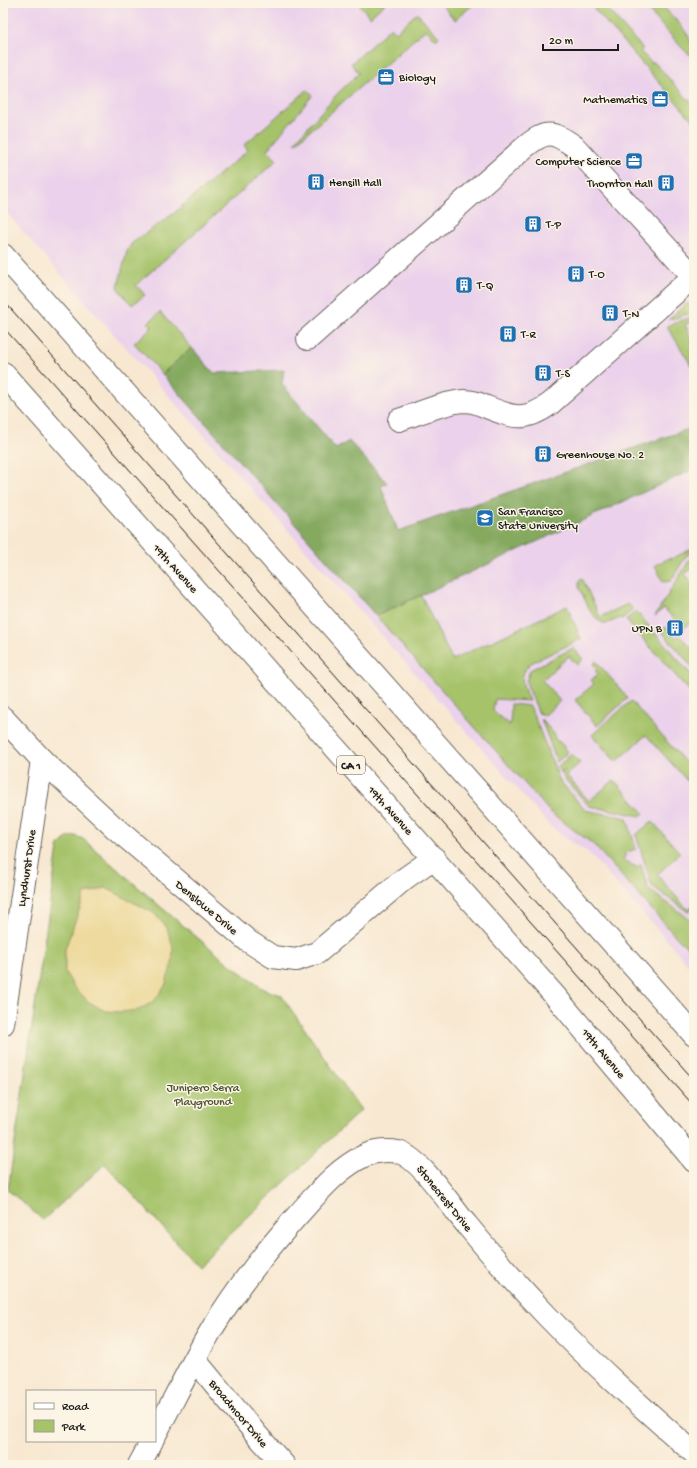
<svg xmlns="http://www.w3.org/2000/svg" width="697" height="1468" font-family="'Gochi Hand',sans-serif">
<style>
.built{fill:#ebd1eb}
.green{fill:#a6c36a;stroke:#617043}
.forest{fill:#84a95e;stroke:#50623d}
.sand{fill:#eeda9e;stroke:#857b5d}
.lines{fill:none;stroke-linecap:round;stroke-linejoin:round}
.minor-casing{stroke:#69635b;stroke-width:24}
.trunk-casing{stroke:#69635b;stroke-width:24}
.minor{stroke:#fff;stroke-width:22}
.trunk{stroke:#fff;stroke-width:22}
.tram{stroke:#1c1c1c;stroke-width:1}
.labels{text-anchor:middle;stroke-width:3;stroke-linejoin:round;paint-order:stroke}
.shield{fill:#fcf5e5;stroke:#5f5d58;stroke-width:1}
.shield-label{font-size:11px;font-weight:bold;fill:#1c1c1c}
.poi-label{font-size:12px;fill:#1c1c1c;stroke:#fcf5e5;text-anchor:start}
.street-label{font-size:12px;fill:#1c1c1c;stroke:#fcf5e5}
.park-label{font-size:12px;fill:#4c5637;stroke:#fcf5e5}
</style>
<rect width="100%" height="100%" fill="#fcf5e5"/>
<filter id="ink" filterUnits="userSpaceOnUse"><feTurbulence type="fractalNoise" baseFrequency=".025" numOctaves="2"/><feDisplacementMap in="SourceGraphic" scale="8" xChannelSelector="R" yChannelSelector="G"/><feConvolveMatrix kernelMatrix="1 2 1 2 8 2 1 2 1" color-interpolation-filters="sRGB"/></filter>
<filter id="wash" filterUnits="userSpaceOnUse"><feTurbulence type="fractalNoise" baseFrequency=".012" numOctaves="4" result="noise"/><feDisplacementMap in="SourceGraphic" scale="16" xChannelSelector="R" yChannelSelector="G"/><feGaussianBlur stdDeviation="0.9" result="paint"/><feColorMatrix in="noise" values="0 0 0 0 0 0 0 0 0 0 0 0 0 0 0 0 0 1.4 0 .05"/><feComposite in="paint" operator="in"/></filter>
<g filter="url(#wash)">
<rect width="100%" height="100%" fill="#f8e8d1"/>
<path class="built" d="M 3,3 L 694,3 L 694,971 L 589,853 L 565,838 L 551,827 L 3,209 Z"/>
<g class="green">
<path d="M 358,3 L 386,3 L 370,17 Z"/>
<path d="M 440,3 L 475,3 L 455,20 Z"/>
<path d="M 589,3 L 602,3 L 643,49 L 640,51 L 652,63 L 654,62 L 694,106 L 694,122 Z"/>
<path d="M 642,3 L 660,3 C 672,17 694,34 694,55 L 689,54 L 683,49 Z"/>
<path d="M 417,13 L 439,37 L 436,40 L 426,29 L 296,143 L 295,142 L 337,94 L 359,73 L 351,64 L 391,27 L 396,32 Z"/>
<path d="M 307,90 L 313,95 L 267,150 L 277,160 L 136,285 L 145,295 L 132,305 L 119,290 L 118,286 L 127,251 L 132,243 L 173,214 L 248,150 L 244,145 Z"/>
<path d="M 686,304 L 694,304 L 694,312 L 668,320 Z"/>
<path d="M 160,312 L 192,348 L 162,374 L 134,343 L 152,327 L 148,323 Z"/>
<path d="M 694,316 L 694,321 L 685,324 L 694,347 L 694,364 L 693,365 L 694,370 L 667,326 Z"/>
<path d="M 694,548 L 694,552 L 686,556 L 671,581 L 663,582 L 655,565 L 670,558 L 671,559 Z"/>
<path d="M 694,557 L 694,566 L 685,574 L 694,584 L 694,619 L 683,629 L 664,608 L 655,616 L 690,559 Z"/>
<path d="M 582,578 L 600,617 L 628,604 L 633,609 L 622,619 L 620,618 L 606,624 C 591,620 586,600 579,588 L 579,582 Z"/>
<path d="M 421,595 L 452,660 L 567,606 L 581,639 L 531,663 C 517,676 523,686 529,701 L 495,699 L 493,711 L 510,725 L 511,704 L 530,706 L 560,781 L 585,810 L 627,818 L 636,849 L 627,852 L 623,860 L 638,868 L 641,864 L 648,889 L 694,922 L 694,952 L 679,940 L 593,844 L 551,813 L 376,616 Z"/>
<path d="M 636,611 L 694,678 L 693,695 L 626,620 Z"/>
<path d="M 666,627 L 676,638 L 679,635 L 694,650 L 694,669 L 661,631 Z"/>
<path d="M 573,648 L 583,659 L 577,665 L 569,656 L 542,680 L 560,701 L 544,716 L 540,713 L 539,714 L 526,682 L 530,670 Z"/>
<path d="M 596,661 L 628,698 L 597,726 L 575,700 L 594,684 L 591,680 L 598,674 L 595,671 L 597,669 L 593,664 Z"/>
<path d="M 631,701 L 694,772 L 694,781 L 690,784 L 646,735 L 616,762 L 592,735 Z"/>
<path d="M 541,719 L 555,735 L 554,737 L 558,742 L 559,741 L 568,752 L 557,762 Z"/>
<path d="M 572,754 L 580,763 L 566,775 L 589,801 L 614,780 L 644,813 L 641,816 L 589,806 L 564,778 L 562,773 L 565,770 L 561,773 L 558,766 Z"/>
<path d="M 652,821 L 680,853 L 657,875 L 688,910 L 694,905 L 694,907 L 688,912 L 652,886 L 636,835 Z"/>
<path d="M 76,836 L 83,839 L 162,908 L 228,963 L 263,989 L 281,995 L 361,1110 L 197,1265 L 105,1164 L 43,1220 L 8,1190 L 58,848 C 62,840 67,837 76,836 Z"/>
</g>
<path class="forest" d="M 192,348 L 214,373 L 284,370 L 282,384 L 336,449 L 349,441 L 387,483 L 381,486 L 398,531 L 694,427 L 694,469 L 376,616 L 162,374 Z"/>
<path class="sand" d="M 106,888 L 154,913 L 167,928 L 173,948 L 172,964 L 165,986 L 154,1001 L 139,1010 L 121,1012 L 105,1011 L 89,1002 L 74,987 L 65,972 L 65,949 L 85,894 Z"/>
</g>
<g filter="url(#ink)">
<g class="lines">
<defs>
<g id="minor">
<path d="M 308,339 L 525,147 C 546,130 552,131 574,146 L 694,277"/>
<path d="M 399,420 C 417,414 445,402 464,401 C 471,401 478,403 484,406 C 512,417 524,423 550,404 L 693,277"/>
<path d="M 3,718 L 42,760 L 114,827 L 248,941 L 273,957 L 296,960 L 317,953 L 404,879 L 434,858"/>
<path d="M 3,1024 L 42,760"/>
<path d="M 195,1360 L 257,1435 L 284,1465"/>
<path d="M 155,1435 C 175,1398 193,1359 215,1324 C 239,1285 267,1250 296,1217 C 317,1194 337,1168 366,1155 C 375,1151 388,1150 398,1152 C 421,1158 451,1207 467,1225 C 493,1257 520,1288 548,1317 C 594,1365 644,1409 694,1453"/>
<path d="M 139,1465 L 152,1441"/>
</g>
<g id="trunk">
<path d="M 3,255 L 694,1035"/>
<path d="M 3,373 L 556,997 L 694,1161"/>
</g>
</defs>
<use href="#minor" class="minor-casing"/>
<use href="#trunk" class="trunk-casing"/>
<use href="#minor" class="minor"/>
<use href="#trunk" class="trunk"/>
<g class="tram">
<path d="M 3,300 L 694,1080"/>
<path d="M 3,327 L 694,1106"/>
</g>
</g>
</g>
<defs>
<symbol id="office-square" viewBox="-11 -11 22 22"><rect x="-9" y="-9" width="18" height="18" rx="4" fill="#1f6fb2" stroke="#fcf5e5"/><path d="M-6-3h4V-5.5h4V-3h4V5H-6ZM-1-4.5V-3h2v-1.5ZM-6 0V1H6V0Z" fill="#fff"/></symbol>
<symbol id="building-square" viewBox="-11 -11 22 22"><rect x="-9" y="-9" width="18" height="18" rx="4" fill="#1f6fb2" stroke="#fcf5e5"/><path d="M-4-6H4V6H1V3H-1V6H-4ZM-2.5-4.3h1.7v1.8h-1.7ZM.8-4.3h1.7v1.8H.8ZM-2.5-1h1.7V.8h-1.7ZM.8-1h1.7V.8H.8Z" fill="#fff"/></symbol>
<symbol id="university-square" viewBox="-11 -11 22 22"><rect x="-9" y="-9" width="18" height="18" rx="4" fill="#1f6fb2" stroke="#fcf5e5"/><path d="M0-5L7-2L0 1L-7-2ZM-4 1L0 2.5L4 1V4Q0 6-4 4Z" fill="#fff"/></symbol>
</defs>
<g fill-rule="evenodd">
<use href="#office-square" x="376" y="67" width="20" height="20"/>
<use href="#office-square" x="650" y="89" width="20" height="20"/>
<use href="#office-square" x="624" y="151" width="20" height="20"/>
<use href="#building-square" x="306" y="172" width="20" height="20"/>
<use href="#building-square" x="656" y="173" width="20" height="20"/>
<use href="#building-square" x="523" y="214" width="20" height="20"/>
<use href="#building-square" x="566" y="264" width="20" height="20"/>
<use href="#building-square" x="454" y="275" width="20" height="20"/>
<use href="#building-square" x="600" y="303" width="20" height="20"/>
<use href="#building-square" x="498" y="324" width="20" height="20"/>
<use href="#building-square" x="533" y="363" width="20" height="20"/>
<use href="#building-square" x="533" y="444" width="20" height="20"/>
<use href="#university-square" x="475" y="508" width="20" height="20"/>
<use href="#building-square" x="665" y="618" width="20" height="20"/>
</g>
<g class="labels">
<rect class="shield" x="337" y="756" width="28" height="18" rx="3"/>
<g class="shield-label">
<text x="351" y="769">CA 1</text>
</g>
<g class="poi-label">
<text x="399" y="81">Biology</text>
<text x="647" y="103" text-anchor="end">Mathematics</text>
<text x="621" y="165" text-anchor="end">Computer Science</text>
<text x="329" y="186">Hensill Hall</text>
<text x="653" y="187" text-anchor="end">Thornton Hall</text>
<text x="546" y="228">T-P</text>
<text x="589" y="278">T-O</text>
<text x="477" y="289">T-Q</text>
<text x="623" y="317">T-N</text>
<text x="521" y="338">T-R</text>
<text x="556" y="377">T-S</text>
<text x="556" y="458">Greenhouse No. 2</text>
<text x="498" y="515">San Francisco<tspan x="498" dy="14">State University</tspan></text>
<text x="662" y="632" text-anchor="end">UPN B</text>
</g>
<g class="street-label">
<text transform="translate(176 568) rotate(48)" y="4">19th Avenue</text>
<text transform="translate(391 810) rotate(48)" y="4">19th Avenue</text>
<text transform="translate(26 868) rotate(-82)" y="4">Lyndhurst Drive</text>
<text transform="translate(207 907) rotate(40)" y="4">Denslowe Drive</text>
<text transform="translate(604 1053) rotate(50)" y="4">19th Avenue</text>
<text transform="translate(445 1198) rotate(51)" y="4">Stonecrest Drive</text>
<text transform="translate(239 1413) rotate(50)" y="4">Broadmoor Drive</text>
</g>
<g class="park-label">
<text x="203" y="1091">Junipero Serra<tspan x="203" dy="14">Playground</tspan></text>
</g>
</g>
<rect width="697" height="1468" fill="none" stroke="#fcf5e5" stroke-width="16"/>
<rect x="26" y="1390" width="130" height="52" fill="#fcf5e5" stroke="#a29e95"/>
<rect x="34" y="1403" width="20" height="6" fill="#ffffff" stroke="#a29e95"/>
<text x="62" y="1410" font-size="12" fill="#1c1c1c">Road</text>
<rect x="34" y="1420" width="20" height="12" fill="#a6c36a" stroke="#a29e95"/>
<text x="62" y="1430" font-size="12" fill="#1c1c1c">Park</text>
<path d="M543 44v6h75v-6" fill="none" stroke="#1c1c1c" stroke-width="2"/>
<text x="549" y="44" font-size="12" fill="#1c1c1c" stroke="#fcf5e5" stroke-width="3" paint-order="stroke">20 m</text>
</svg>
